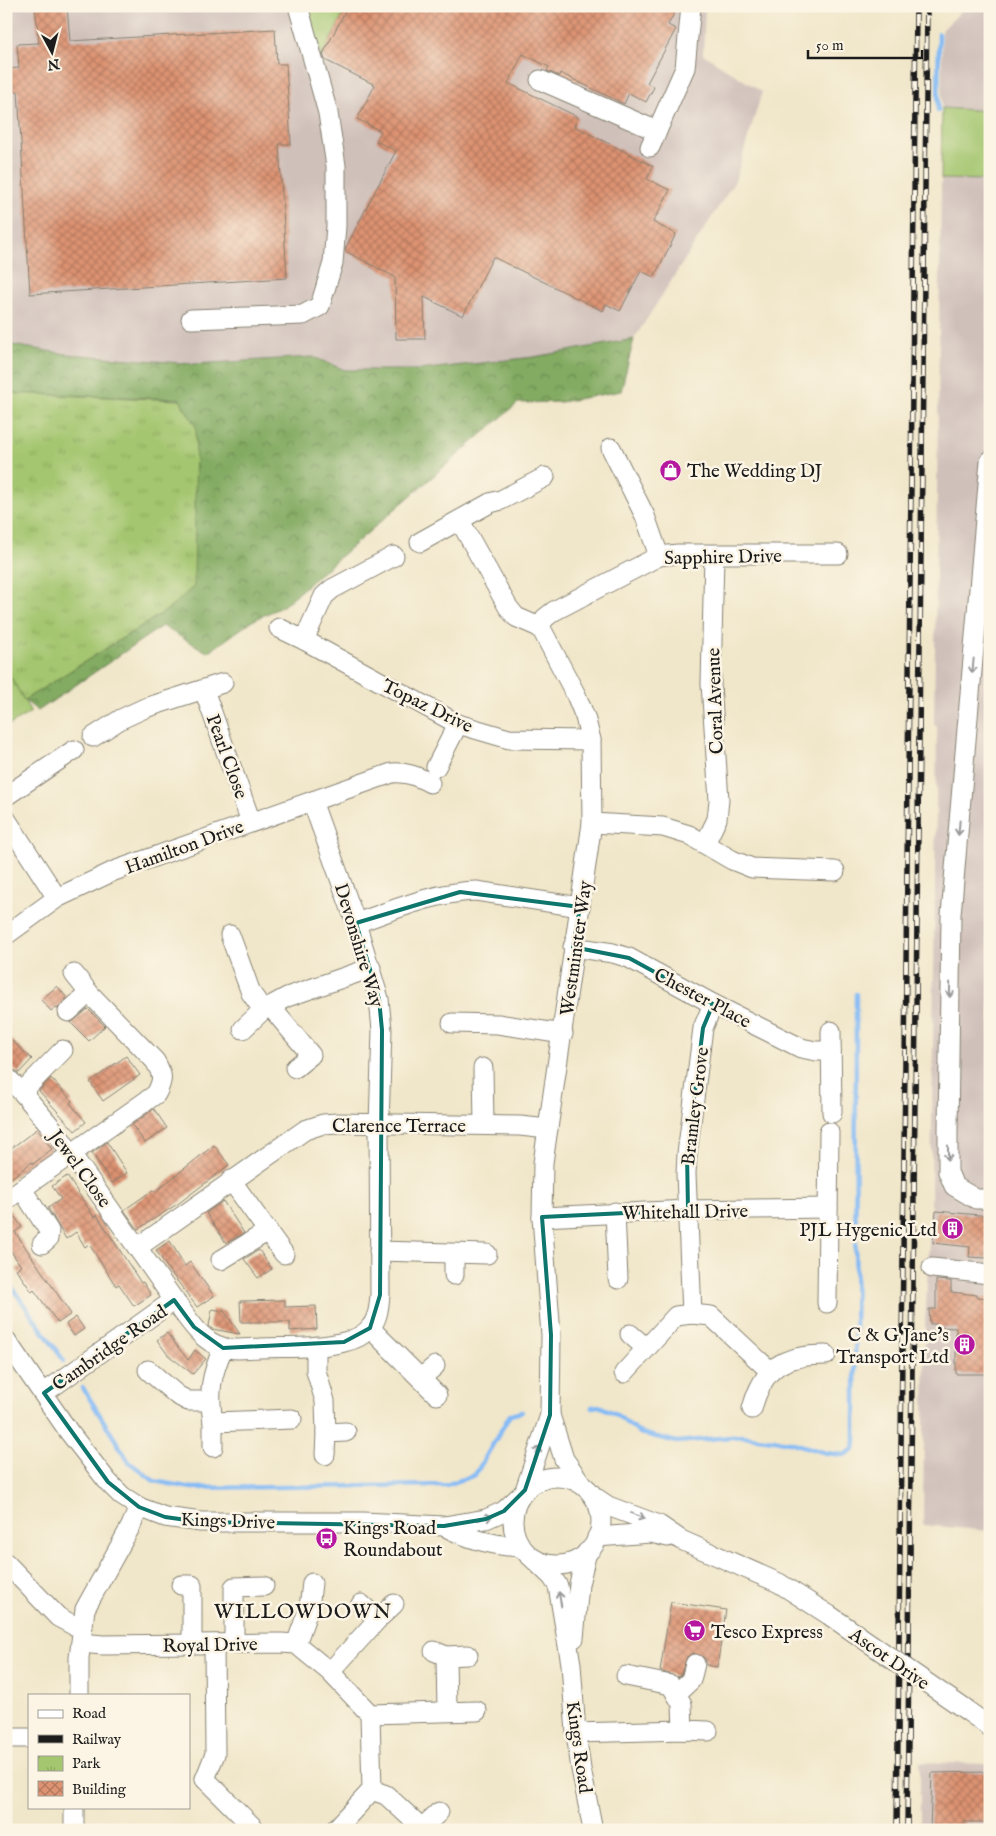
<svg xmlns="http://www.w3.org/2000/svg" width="996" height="1836" font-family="'IM FELL English',serif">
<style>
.industrial{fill:#cfc0ba}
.grass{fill:#a4c66f;stroke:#607146}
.forest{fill:url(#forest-crowns);stroke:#50643f}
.park{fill:url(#park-tufts);stroke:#607146}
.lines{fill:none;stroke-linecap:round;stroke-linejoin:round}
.stream{stroke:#85bbf5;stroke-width:4.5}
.building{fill:url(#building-cross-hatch)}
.minor-casing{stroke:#868172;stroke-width:21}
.minor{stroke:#fff;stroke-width:19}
.rail-casing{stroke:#1c1c1c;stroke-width:5.5}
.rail{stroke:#fcf5e5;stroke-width:4;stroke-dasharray:11;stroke-linecap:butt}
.minor-bridge-casing{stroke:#868172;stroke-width:21;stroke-linecap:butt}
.minor-bridge{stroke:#fff;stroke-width:19}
.oneway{stroke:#999}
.marked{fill:none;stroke:#0f766e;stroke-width:4;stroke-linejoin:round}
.labels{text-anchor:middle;stroke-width:5;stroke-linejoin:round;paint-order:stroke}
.poi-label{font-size:19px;fill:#1c1c1c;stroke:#fcf5e5;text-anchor:start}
.street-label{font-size:19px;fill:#1c1c1c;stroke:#fcf5e5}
.quarter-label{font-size:21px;letter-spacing:1px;fill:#1c1c1c;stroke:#fcf5e5}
</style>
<defs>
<pattern id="forest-crowns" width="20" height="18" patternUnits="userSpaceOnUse" patternTransform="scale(1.25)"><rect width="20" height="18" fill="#83ab62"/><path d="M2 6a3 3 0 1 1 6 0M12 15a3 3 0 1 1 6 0" fill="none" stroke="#6a8a50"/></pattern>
<pattern id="park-tufts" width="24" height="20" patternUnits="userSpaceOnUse" patternTransform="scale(1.25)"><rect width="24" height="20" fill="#a4c66f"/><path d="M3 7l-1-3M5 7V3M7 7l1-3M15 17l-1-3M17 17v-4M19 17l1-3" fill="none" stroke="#8daa60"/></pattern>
<pattern id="building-cross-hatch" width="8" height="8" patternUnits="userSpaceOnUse" patternTransform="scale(1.25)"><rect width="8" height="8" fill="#dd9372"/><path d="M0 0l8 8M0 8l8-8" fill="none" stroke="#b2775d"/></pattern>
</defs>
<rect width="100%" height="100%" fill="#fcf5e5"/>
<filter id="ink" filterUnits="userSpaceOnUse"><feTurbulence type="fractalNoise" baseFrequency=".02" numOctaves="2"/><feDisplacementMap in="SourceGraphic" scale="10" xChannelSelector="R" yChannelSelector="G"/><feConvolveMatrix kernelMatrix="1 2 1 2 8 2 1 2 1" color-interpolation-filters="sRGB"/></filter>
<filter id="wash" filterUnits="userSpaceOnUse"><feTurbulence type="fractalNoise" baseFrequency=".0096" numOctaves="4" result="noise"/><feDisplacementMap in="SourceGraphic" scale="20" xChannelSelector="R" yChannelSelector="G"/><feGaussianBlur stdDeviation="1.12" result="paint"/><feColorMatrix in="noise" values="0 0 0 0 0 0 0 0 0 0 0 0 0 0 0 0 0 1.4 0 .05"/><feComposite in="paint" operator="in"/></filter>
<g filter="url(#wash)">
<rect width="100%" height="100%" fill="#f0e6c9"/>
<g class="industrial">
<path d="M 6,6 L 705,6 L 703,54 L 762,92 L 735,181 L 634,339 L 534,357 L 419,370 L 344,370 L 313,357 L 6,375 Z"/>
<path d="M 967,6 L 990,6 L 990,1531 L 923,1525 L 925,1325 L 931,1202 L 937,727 L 934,724 L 942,108 L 942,32 L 943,29 Z"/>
<path d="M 920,1762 L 990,1764 L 990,1830 L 920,1830 Z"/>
</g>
<g class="grass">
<path d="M 308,6 L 340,6 L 343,15 L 321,58 Z"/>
<path d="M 942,108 L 990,111 L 990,180 L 941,179 Z"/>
<path d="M 6,669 L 31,712 L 6,727 Z"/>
</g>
<path class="forest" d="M 634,339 L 621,391 L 561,402 L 518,403 L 283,606 L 252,621 L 213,649 L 207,652 L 162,626 L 38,711 L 24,700 L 170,608 L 180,399 L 6,393 L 6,344 L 66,354 L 194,364 L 313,357 L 345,370 L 419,370 L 534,357 Z"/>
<path class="park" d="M 6,393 L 180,400 L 196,427 L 194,586 L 170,608 L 24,700 L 6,669 Z"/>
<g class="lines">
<g class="stream">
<path d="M 938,111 L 939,34"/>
<path d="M 6,1279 L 64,1361"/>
<path d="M 83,1388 L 129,1462 L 154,1481 L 192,1488 L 446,1485 L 475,1475 L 510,1415 L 522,1412"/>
<path d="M 592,1407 L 599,1406 L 614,1413 L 640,1433 L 677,1442 L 742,1436 L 790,1442 L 826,1453 L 844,1455 L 854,1449 L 855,1441 L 856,994"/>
</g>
</g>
<g id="blocks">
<g class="building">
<path d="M 35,6 L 67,6 L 70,41 L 275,29 L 277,64 L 286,64 L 291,144 L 279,144 L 287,278 L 30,294 L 18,91 L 6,91 L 6,69 L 19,68 L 17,44 L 39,43 Z"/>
<path d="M 348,6 L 668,6 L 676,10 L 668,25 L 676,29 L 647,83 L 654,87 L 646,102 L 629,93 L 624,104 L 560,73 L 559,76 L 547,71 L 549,67 L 523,54 L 508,83 L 578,117 L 574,126 L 653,166 L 647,179 L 670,190 L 653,222 L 676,234 L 654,277 L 641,271 L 620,311 L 606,304 L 603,311 L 493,257 L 463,316 L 424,297 L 425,339 L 396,339 L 395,277 L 345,251 L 346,247 L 396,151 L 376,141 L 381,131 L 357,119 L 375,85 L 325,60 L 323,54 Z"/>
<path d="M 57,986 L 67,998 L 57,1009 L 56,1007 L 51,1011 L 41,1000 Z"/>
<path d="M 88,1009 L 105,1026 L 89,1041 L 71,1023 Z"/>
<path d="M 6,1035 L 32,1059 L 19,1073 L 6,1065 Z"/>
<path d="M 126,1056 L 140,1075 L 103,1101 L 90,1082 Z"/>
<path d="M 51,1078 L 72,1101 L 70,1103 L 86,1122 L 75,1131 L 39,1091 Z"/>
<path d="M 154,1109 L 167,1128 L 145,1143 L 132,1125 Z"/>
<path d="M 37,1129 L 52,1149 L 33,1164 L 32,1162 L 6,1182 L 6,1152 Z"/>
<path d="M 107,1142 L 127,1173 L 112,1183 L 92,1153 Z"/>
<path d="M 214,1145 L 229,1165 L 179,1203 L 138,1229 L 124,1210 L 153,1190 L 155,1192 Z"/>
<path d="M 67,1176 L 94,1217 L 97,1215 L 141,1283 L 143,1282 L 151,1295 L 134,1306 L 119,1284 L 116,1286 L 89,1244 L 85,1247 L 76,1232 L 66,1239 L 48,1208 L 61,1199 L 52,1186 Z"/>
<path d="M 223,1201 L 244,1233 L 226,1243 L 206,1213 Z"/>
<path d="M 10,1210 L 22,1227 L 15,1232 L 71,1314 L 58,1323 L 34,1290 L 32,1292 L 16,1269 L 21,1266 L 6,1244 L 6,1211 Z"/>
<path d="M 936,1211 L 990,1216 L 990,1248 L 987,1248 L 987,1258 L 969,1257 L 970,1247 L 933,1243 Z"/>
<path d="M 170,1241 L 185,1266 L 190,1262 L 214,1296 L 197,1307 L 168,1269 L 156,1250 Z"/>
<path d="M 259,1250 L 272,1269 L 258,1278 L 244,1259 Z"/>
<path d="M 936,1280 L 951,1281 L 951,1292 L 977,1295 L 977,1297 L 990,1298 L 990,1374 L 956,1374 L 956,1328 L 936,1327 L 936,1324 L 930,1324 L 929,1309 L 936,1309 Z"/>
<path d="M 285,1300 L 285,1307 L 316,1306 L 317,1329 L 290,1331 L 290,1322 L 241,1322 L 240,1301 Z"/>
<path d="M 212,1309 L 224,1311 L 240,1334 L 212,1329 L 209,1326 Z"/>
<path d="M 76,1317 L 84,1329 L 74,1336 L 66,1324 Z"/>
<path d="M 167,1333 L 188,1360 L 195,1350 L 206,1359 L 193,1374 L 168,1355 L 157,1340 Z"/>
<path d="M 671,1602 L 726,1610 L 717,1667 L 706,1665 L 706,1660 L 702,1656 L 692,1653 L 687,1657 L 681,1674 L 678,1677 L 660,1671 Z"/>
<path d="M 990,1772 L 989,1822 L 964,1822 L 964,1829 L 956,1830 L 930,1830 L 932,1773 Z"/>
</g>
</g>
</g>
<g filter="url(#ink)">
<use href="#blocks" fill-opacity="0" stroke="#868172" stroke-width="1"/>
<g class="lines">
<defs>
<g id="minor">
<path d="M 540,80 L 657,131"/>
<path d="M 650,147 L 685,68 L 691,6"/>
<path d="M 191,319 L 303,315 L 320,306 L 333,263 L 336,226 L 336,166 L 328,113 L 298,6"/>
<path d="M 611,448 L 645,516 L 659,556"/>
<path d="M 990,461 L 951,915 L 948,1131 L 948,1172 L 954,1186 L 976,1199 L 990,1199"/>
<path d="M 460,521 L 508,607 L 516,617 L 539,627 L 543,632 L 576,695 L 585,717 L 591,740 L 592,823 L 543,1163 L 542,1217 L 551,1335 L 550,1415 L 525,1490"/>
<path d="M 420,542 L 490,503 L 501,500 L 545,477"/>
<path d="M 539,627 L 545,618 L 554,611 L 659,556 L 678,554 L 838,554"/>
<path d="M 279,628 L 304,640 L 458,724 L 509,739 L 591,740"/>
<path d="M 304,640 L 324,596 L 332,589 L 394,556"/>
<path d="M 204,690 L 251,822"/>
<path d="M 93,737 L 121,719 L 145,708 L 223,683"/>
<path d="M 436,767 L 458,724"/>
<path d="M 6,796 L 74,750"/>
<path d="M 6,819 L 57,898"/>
<path d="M 592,823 L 663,827 L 689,835 L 732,860 L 752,868 L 835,871"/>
<path d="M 705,844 L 717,819 L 719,800 L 711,684 L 714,555"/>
<path d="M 356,923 C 394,910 435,892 476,891 L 580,907"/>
<path d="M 6,935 L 57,898 L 114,871 L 392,773 C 407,772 417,776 430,783"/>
<path d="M 230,935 L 251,993 L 263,1010"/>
<path d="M 573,947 L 613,953 L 629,958 L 713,1004 L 801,1048 L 816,1051 L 831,1051"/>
<path d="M 270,1006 L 311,1055 L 295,1068"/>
<path d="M 68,1012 L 89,993"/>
<path d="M 452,1023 L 498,1024 L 563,1034"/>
<path d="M 243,1029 L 263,1010 L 287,997 L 371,968"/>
<path d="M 831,1031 L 832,1113"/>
<path d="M 483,1068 L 484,1125"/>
<path d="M 6,1077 L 22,1092 L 58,1135 L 174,1300 C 187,1317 200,1341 222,1347 C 234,1351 248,1348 260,1348 C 287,1347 317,1349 344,1342 C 353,1340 364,1335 370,1328 C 378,1319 379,1307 380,1295 L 379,1124 L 382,1030 L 379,999 L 356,923 L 312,801"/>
<path d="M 22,1092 L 63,1050"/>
<path d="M 231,1180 L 284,1254"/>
<path d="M 22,1189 L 49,1231 L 48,1239 L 42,1244"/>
<path d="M 6,1200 L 156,1094 C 164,1079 163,1075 155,1061 L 89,993 L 74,974"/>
<path d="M 615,1212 L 618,1279"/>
<path d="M 542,1217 L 688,1210 L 828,1208"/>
<path d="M 138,1247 L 305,1130 L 323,1124 L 337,1123 L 520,1126 L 548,1129"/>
<path d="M 379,1251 L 487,1254"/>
<path d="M 454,1254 L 454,1275"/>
<path d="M 221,1260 L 268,1231"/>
<path d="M 932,1268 L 990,1274"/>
<path d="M 827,1303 L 829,1132"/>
<path d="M 692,1314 L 686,1174 L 687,1154 L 703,1028 L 713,1004"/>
<path d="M 370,1328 L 437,1395"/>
<path d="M 630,1334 L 646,1348"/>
<path d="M 6,1340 L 69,1432 L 108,1482 L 122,1496 L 139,1507 L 165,1517 L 201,1522 L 363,1522 L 444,1526 L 486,1519 L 504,1511 L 520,1496"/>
<path d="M 316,1346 L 316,1371 L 325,1401 L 326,1433 L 325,1455"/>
<path d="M 223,1348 C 211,1376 208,1392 213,1422 L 292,1419"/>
<path d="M 148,1370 L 177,1395 L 188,1401 L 210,1401"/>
<path d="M 624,1373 L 676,1316 L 692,1314 L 711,1316 L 770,1371"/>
<path d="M 421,1378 L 435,1366"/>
<path d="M 44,1393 L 174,1300"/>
<path d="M 752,1409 C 763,1367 783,1355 826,1355"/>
<path d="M 550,1415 L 564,1459 L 581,1483"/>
<path d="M 326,1433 L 346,1432"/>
<path d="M 213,1447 L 213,1422"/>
<circle cx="557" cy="1521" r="44"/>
<path d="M 593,1496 L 608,1506 L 659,1525 L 681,1540 L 779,1583 L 829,1615"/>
<path d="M 444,1526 C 467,1539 496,1546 521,1547"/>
<path d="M 597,1537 L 651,1533 L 668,1537"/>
<path d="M 530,1556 L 552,1577 L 558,1586 L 571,1664 L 576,1733 L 581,1769 L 593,1830"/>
<path d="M 6,1563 L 58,1617 L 73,1625 L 82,1627"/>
<path d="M 181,1585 L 192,1585 L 192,1644"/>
<path d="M 361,1604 L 378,1619"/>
<path d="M 574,1638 L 579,1584 L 587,1552"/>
<path d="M 81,1643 L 103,1645 L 281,1643 L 296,1644 L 330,1672 L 370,1714 L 372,1790 L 335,1830"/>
<path d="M 234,1644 L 234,1587 L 264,1586"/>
<path d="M 296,1644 L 309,1608 L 312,1583"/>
<path d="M 434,1651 L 446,1656 L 447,1711"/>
<path d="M 446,1656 L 468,1655"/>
<path d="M 330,1672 L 378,1619 L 394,1604"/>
<path d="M 626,1676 L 671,1685 L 682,1704 L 683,1730"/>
<path d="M 676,1694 L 691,1680 L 695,1664"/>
<path d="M 79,1695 L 79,1658 L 85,1609 L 131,1526 L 139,1507"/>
<path d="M 969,1712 L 990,1727"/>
<path d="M 370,1714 L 477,1711"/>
<path d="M 576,1733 L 683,1730 L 708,1731"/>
<path d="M 6,1738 L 29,1738"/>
<path d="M 205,1779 L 215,1754 L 214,1644"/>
<path d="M 205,1779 L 256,1830"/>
<path d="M 372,1790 L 386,1795 L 424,1830"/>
<path d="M 422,1828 L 439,1812"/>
<path d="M 74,1830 L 74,1807"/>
</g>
</defs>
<use href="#minor" class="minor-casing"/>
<use href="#minor" class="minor"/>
<defs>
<g id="rail">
<path d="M 897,1830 L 916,6"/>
<path d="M 907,1830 L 927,6"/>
</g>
</defs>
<use href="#rail" class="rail-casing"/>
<use href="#rail" class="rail"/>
<defs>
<path id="minor-bridge" d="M 829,1615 L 969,1712"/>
</defs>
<use href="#minor-bridge" class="minor-bridge-casing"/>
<use href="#minor-bridge" class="minor-bridge"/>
</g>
<defs><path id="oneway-shaft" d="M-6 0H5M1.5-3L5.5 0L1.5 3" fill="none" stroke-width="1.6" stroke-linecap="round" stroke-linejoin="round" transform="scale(1.25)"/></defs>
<g class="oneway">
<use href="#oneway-shaft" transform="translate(973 666) rotate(95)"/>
<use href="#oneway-shaft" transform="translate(959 828) rotate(95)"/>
<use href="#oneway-shaft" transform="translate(950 990) rotate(91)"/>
<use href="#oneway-shaft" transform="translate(948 1153) rotate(90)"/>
<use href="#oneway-shaft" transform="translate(537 1453) rotate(-72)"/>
<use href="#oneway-shaft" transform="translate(638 1516) rotate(22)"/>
<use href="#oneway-shaft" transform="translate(485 1518) rotate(-16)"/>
<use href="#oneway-shaft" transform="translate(560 1599) rotate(-100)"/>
</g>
</g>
<path class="marked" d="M 460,892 L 580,907 L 573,947 L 629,958 L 713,1004 L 703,1028 L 687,1154 L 688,1210 L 542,1217 L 551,1335 L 550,1415 L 525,1490 L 504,1511 L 486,1519 L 444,1526 L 201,1522 L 165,1517 L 139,1507 L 108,1482 L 44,1393 L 174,1300 L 194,1327 L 223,1348 L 344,1342 L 370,1328 L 380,1295 L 382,1030 L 379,999 L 356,923 Z"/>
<defs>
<symbol id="shop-disc" viewBox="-11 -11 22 22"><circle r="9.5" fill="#b5179e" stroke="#fcf5e5"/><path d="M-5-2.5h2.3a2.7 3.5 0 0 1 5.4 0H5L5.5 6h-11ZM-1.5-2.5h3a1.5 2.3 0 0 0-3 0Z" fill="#fff"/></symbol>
<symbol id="building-disc" viewBox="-11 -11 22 22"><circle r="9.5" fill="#b5179e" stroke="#fcf5e5"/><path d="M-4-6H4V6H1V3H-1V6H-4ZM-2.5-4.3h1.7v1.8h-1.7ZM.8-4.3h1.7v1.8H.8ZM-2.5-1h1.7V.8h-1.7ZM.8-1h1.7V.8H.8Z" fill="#fff"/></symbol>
<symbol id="bus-disc" viewBox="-11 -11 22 22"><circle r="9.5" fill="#b5179e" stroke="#fcf5e5"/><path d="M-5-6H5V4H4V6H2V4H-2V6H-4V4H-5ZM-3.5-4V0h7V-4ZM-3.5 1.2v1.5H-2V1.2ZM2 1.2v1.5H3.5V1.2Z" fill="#fff"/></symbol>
<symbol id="supermarket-disc" viewBox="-11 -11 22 22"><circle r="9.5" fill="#b5179e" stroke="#fcf5e5"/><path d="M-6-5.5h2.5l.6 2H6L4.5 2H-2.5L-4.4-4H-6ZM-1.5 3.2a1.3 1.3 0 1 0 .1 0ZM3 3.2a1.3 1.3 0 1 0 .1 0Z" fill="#fff"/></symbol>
</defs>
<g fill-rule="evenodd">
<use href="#shop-disc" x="658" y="458" width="25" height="25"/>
<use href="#building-disc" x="940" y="1216" width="25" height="25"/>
<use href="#building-disc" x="952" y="1332" width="25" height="25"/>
<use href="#bus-disc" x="314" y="1526" width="25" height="25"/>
<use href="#supermarket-disc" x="682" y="1618" width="25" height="25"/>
</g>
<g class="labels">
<g class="poi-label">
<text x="687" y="477">The Wedding DJ</text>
<text x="937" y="1236" text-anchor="end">PJL Hygenic Ltd</text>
<text x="949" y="1341" text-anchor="end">C &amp; G Jane's<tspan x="949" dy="22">Transport Ltd</tspan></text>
<text x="343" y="1534">Kings Road<tspan x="343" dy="22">Roundabout</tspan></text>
<text x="711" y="1638">Tesco Express</text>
</g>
<g class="street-label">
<text transform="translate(723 556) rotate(-1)" y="7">Sapphire Drive</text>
<text transform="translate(714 701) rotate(-92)" y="7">Coral Avenue</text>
<text transform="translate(428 705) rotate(26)" y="7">Topaz Drive</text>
<text transform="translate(228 756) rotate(70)" y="7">Pearl Close</text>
<text transform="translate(184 846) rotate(-20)" y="7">Hamilton Drive</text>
<text transform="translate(360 945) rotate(73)" y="7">Devonshire Way</text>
<text transform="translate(575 948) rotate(-82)" y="7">Westminster Way</text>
<text transform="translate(703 997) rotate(28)" y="7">Chester Place</text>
<text transform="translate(694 1106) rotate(-83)" y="7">Bramley Grove</text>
<text x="399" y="1132">Clarence Terrace</text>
<text transform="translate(81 1168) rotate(54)" y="7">Jewel Close</text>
<text transform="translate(685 1211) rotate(-1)" y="7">Whitehall Drive</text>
<text transform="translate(109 1347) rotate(-35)" y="7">Cambridge Road</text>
<text transform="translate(228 1520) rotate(2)" y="7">Kings Drive</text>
<text transform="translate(210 1644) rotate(-1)" y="7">Royal Drive</text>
<text transform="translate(890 1658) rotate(35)" y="7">Ascot Drive</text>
<text transform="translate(580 1747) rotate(82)" y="7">Kings Road</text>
</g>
<g class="quarter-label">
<text x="303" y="1618">WILLOWDOWN</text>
</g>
</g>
<rect width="996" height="1836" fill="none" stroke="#fcf5e5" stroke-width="25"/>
<rect x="28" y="1694" width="162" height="115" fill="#fcf5e5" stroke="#a29e95"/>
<rect x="38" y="1710" width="25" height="8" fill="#ffffff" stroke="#a29e95"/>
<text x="72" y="1718" font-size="15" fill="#1c1c1c">Road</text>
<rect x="38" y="1735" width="25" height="8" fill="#1c1c1c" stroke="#a29e95"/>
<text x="72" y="1744" font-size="15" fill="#1c1c1c">Railway</text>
<rect x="38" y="1756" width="25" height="15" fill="url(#park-tufts)" stroke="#a29e95"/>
<text x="72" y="1768" font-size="15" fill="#1c1c1c">Park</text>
<rect x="38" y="1781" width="25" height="15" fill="url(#building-cross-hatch)" stroke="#a29e95"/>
<text x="72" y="1794" font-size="15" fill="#1c1c1c">Building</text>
<g transform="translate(52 52) rotate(173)" stroke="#fcf5e5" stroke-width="4" paint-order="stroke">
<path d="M0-4L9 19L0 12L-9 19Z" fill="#1c1c1c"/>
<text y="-8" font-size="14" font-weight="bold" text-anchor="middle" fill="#1c1c1c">N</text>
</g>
<path d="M808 50v8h114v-8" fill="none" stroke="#1c1c1c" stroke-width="2.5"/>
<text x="816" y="50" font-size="15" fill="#1c1c1c" stroke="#fcf5e5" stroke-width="4" paint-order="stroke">50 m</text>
</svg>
